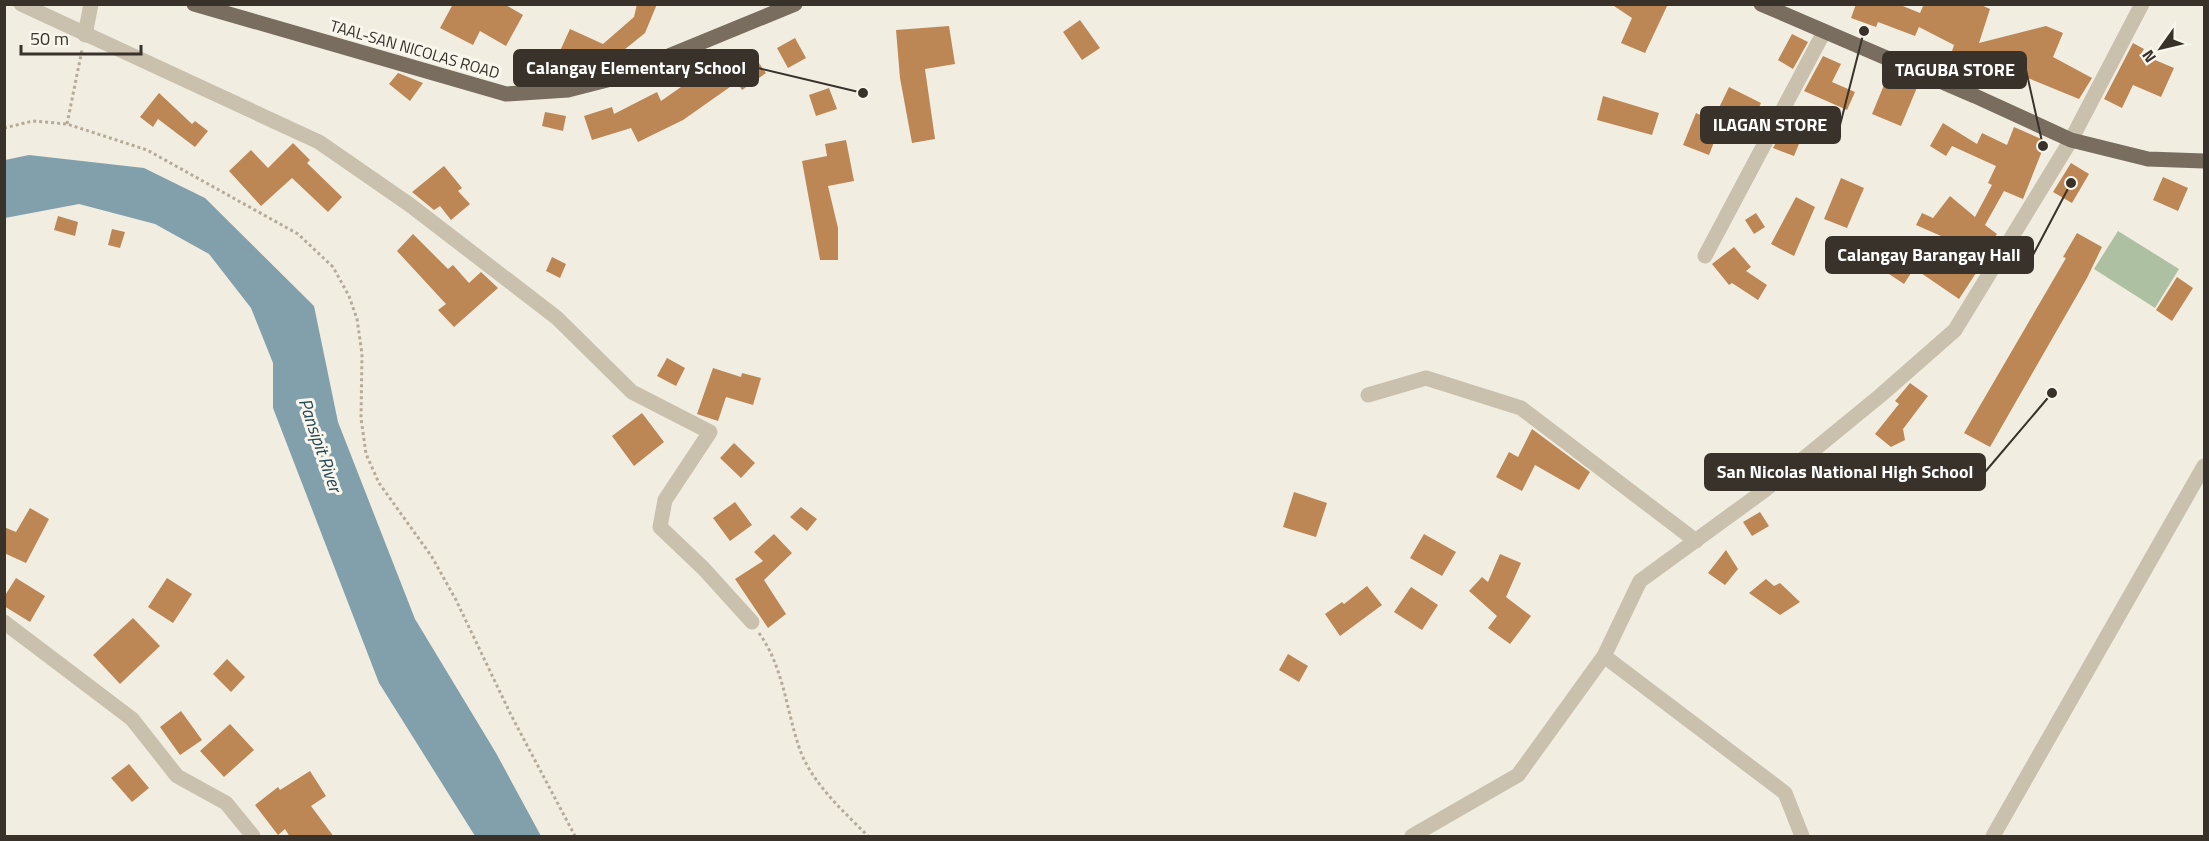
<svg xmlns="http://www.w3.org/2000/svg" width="2209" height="841" font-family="'Titillium Web',sans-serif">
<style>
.green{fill:#aec0a2}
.water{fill:#82a0ac}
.building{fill:#bc8655}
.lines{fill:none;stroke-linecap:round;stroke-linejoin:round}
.path{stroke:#b5ab98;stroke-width:3;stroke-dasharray:3 3;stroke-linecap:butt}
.minor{stroke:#c9c0ad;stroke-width:15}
.major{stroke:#786d5e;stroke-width:15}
.labels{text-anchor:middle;stroke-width:6;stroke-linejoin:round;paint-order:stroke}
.street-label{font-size:16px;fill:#38322b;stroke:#f9f6ed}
.water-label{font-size:18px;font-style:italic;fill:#244756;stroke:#f9f6ed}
.leader{fill:none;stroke:#38322b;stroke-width:2}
.callout-dot{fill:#38322b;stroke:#f9f6ed;stroke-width:2}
.callout{fill:#38322b;stroke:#38322b;stroke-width:2}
.callout-label{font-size:18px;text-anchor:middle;font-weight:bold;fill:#fff}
</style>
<rect width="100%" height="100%" fill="#f1eee1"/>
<path class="green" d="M 2118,231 L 2179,269 L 2155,308 L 2094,269 Z"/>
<path class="water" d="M 29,155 L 144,168 L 205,198 L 314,306 L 338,422 L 415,619 L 496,753 L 541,836 L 475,836 L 379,683 L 273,408 L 273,363 L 251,308 L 209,254 L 155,224 L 79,204 L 5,218 L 5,160 Z"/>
<g class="building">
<path d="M 453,4 L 504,4 L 523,15 L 506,46 L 480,31 L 473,45 L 440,28 Z"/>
<path d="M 637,4 L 657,4 L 645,33 L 619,54 L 623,64 L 597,73 L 596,69 L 559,53 L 570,29 L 603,44 L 634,17 Z"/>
<path d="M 1611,4 L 1668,4 L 1645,53 L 1621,43 L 1632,18 Z"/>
<path d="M 1856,4 L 1898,4 L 1920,13 L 1924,4 L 1979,4 L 1990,9 L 1979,43 L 2046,26 L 2063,33 L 2053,57 L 2092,78 L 2079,99 L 1974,56 L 1974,59 L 1952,51 L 1954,45 L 1919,27 L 1915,36 L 1878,22 L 1876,27 L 1851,18 Z"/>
<path d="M 1080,20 L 1100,48 L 1082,60 L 1063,32 Z"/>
<path d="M 949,26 L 955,64 L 925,69 L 935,139 L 912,143 L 900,78 L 896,30 Z"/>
<path d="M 1792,34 L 1808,42 L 1793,69 L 1778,60 Z"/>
<path d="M 795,38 L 806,58 L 788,68 L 777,48 Z"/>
<path d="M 2133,43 L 2144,49 L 2141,54 L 2174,68 L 2161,97 L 2133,85 L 2122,108 L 2104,99 Z"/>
<path d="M 752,53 L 766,73 L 742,90 L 737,82 L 683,120 L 638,142 L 631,128 L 592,140 L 584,116 L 612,107 L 614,114 L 657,92 L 661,101 L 708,68 L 715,78 Z"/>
<path d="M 1823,56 L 1841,64 L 1832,82 L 1855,92 L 1847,110 L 1804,91 Z"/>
<path d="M 398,73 L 423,83 L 410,101 L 389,84 Z"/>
<path d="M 1889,73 L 1918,85 L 1901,126 L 1872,114 Z"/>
<path d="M 1729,87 L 1761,103 L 1748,130 L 1716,114 Z"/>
<path d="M 829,88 L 837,109 L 816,116 L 809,95 Z"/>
<path d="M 159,93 L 192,124 L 195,121 L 208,131 L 195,147 L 158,119 L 153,127 L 140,117 Z"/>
<path d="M 1603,96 L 1659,113 L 1652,135 L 1597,120 Z"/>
<path d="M 545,112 L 566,116 L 563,131 L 542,126 Z"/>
<path d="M 1696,113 L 1721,124 L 1709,155 L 1683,145 Z"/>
<path d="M 1791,115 L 1808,122 L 1794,156 L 1773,148 Z"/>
<path d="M 1943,123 L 1977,144 L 1982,133 L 2007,145 L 2014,127 L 2046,141 L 2023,199 L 2004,191 L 1985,225 L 1997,234 L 1980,256 L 1982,258 L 1976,273 L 1959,299 L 1918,271 L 1941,236 L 1916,225 L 1922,213 L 1933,218 L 1950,196 L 1975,217 L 1992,185 L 1988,183 L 1996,166 L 1952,146 L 1946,156 L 1930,146 Z"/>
<path d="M 846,140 L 854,181 L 828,186 L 838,228 L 838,260 L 820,260 L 802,161 L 827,156 L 825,144 Z"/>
<path d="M 293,143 L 310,160 L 307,163 L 342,197 L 328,212 L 292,178 L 261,206 L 229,171 L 251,150 L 268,168 Z"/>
<path d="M 2071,163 L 2089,174 L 2072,203 L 2053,192 Z"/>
<path d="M 444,166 L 462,188 L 458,191 L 470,204 L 451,220 L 440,206 L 434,210 L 412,192 Z"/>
<path d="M 2163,177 L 2188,188 L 2178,211 L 2153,200 Z"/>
<path d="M 1841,178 L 1864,188 L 1847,228 L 1824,219 Z"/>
<path d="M 1796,197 L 1815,207 L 1794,256 L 1771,244 Z"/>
<path d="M 1756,213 L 1765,227 L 1754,234 L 1745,220 Z"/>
<path d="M 58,216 L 78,222 L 75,236 L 54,230 Z"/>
<path d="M 112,229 L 125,232 L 120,248 L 108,245 Z"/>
<path d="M 2077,233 L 2102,247 L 2087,278 L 1990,447 L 1964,433 L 2066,258 L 2063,257 Z"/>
<path d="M 413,234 L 448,269 L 453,265 L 469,283 L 481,272 L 498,288 L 454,327 L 438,310 L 446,304 L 397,251 Z"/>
<path d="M 1734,247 L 1751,267 L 1746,271 L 1767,285 L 1758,300 L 1732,283 L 1729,285 L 1712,264 Z"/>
<path d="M 1898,248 L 1918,262 L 1904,284 L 1883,270 Z"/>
<path d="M 552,257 L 566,264 L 560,278 L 546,271 Z"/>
<path d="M 2177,277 L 2193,288 L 2172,321 L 2156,310 Z"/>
<path d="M 667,358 L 685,368 L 676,386 L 657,376 Z"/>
<path d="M 713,368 L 741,377 L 742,373 L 761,378 L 753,405 L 726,397 L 718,421 L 697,414 Z"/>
<path d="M 1910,383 L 1928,396 L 1903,429 L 1905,440 L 1891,447 L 1875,434 L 1899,404 L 1895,401 Z"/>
<path d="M 642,413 L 664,442 L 634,466 L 612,436 Z"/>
<path d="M 1532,429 L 1590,472 L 1579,490 L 1535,465 L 1522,491 L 1496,477 L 1509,452 L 1518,457 Z"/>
<path d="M 734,443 L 755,463 L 741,478 L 720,458 Z"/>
<path d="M 1294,492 L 1327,503 L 1316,537 L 1283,527 Z"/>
<path d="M 735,502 L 752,525 L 730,541 L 713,518 Z"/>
<path d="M 801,507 L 817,519 L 807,531 L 790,517 Z"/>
<path d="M 30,508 L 49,519 L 26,563 L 4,553 L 4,527 L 16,532 Z"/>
<path d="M 1760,512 L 1769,526 L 1752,536 L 1743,522 Z"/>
<path d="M 774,534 L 792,553 L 764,580 L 786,614 L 768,628 L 735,579 L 763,561 L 754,552 Z"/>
<path d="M 1424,534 L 1456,552 L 1442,576 L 1410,558 Z"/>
<path d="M 1726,550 L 1738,569 L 1725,585 L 1708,573 Z"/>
<path d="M 1500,554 L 1521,563 L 1506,597 L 1531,616 L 1510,644 L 1488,628 L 1497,616 L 1469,591 L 1482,577 L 1488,582 Z"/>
<path d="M 16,578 L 45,596 L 30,622 L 4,606 L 4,597 Z"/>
<path d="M 167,578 L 192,594 L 173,623 L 148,607 Z"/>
<path d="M 1766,579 L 1774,586 L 1780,583 L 1800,602 L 1780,615 L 1749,593 Z"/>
<path d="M 1367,586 L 1382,605 L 1340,636 L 1325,614 L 1342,602 L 1344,604 Z"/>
<path d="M 1411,587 L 1438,605 L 1422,630 L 1394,612 Z"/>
<path d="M 133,618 L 160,646 L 120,684 L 93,655 Z"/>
<path d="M 1288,654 L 1308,666 L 1299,682 L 1279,670 Z"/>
<path d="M 227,659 L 245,677 L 231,692 L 213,674 Z"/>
<path d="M 181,711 L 202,740 L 180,755 L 160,727 Z"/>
<path d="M 230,724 L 254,750 L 224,777 L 200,751 Z"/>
<path d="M 129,764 L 149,788 L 132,802 L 111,778 Z"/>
<path d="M 310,771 L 326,796 L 311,806 L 334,837 L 290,837 L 285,829 L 278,835 L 255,805 L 278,787 L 280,790 Z"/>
</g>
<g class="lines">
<g class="path">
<path d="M 67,124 L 82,50"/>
<path d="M 4,128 L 33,121 L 67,124 L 147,150 L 298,234 L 333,267 L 349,296 L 357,319 L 362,354 L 361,418 L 366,454 L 379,483 L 432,557 L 456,600 L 511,715 L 575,836"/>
<path d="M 759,633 C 784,668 786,710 800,750 C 812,783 844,812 868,836"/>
</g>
<g class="minor">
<path d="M 21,4 L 319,142 L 410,205 L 557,318 L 632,392 L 710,432 L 665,500 L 660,527 L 704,569 L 752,622"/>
<path d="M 85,35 L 91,4"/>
<path d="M 1705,256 L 1824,32"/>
<path d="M 1368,395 L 1426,378 L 1521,408 L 1696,541"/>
<path d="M 4,622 L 132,719 L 177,776 L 226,803 L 253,836"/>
<path d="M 1604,656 L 1785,793 L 1802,836"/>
<path d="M 1412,836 L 1518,775 L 1604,656 L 1640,581 L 1765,490 L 1881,395 L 1955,330 L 2071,140 L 2142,4"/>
<path d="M 1993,836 L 2204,466"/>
</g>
<g class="major">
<path d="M 194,4 L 506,94 L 568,90 L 615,78 L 795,4"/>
<path d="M 1761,4 L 1975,96 L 2071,140 L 2148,159 L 2204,161"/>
</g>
</g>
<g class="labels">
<g class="street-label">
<text transform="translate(415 49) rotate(16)" y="6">TAAL-SAN NICOLAS ROAD</text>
</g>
<g class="water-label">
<text transform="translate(320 445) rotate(71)" y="6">Pansipit River</text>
</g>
</g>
<path class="leader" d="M863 93L758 68M2043 146L2026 70M1864 31L1840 125M2071 183L2033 255M2052 393L1985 472"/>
<g class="callout-dot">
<circle cx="863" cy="93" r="6"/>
<circle cx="2043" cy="146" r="6"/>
<circle cx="1864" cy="31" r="6"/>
<circle cx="2071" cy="183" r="6"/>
<circle cx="2052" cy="393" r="6"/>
</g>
<g class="callout">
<rect x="514" y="50" width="244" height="36" rx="6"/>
<rect x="1883" y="52" width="143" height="36" rx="6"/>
<rect x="1701" y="107" width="139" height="36" rx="6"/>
<rect x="1826" y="237" width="207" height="36" rx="6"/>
<rect x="1705" y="454" width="280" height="36" rx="6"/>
</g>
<g class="callout-label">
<text x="636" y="74">Calangay Elementary School</text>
<text x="1955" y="76">TAGUBA STORE</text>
<text x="1770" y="131">ILAGAN STORE</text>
<text x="1929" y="261">Calangay Barangay Hall</text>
<text x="1845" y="478">San Nicolas National High School</text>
</g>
<rect width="2209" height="841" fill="none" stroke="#38322b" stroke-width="12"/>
<g transform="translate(2161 48) rotate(236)" stroke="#f9f6ed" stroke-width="4.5" paint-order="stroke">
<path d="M0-4.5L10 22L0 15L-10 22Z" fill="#38322b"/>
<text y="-9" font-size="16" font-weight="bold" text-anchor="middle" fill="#38322b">N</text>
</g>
<path d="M21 45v9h120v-9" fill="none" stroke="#38322b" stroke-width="3"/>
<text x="30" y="45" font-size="18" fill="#38322b" stroke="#f9f6ed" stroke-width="4.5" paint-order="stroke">50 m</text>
</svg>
